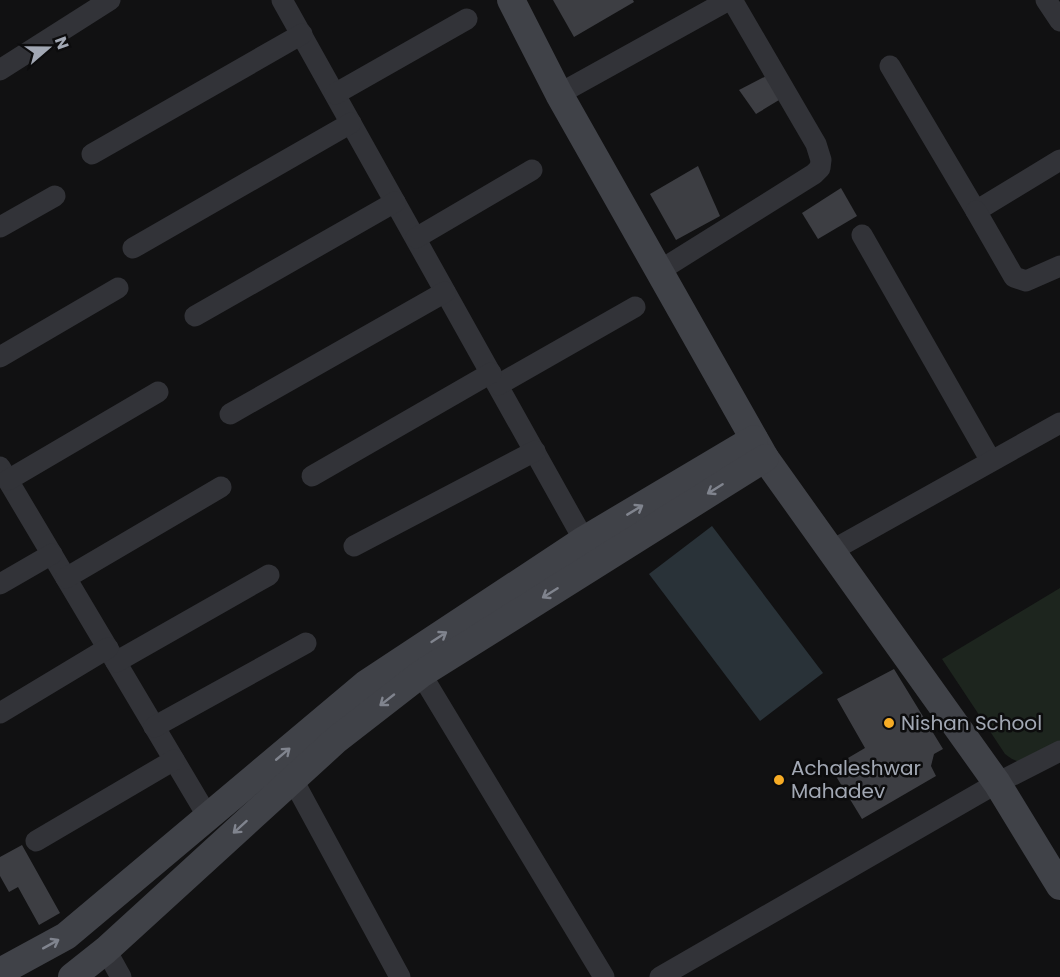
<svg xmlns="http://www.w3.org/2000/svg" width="1060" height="977" font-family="Poppins,sans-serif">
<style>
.green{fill:#1d251e}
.water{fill:#293238}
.building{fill:#3d3e43}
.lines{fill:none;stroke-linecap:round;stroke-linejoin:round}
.street{stroke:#323338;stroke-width:21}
.secondary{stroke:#404248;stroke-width:28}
.oneway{stroke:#80848e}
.poi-dot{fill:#f7ac25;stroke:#0c0c0d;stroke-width:2}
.labels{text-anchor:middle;stroke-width:5;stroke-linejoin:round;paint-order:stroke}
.poi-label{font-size:20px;fill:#a2a8b4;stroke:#0c0c0d;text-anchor:start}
</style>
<rect width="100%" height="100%" fill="#111112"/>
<path class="green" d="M 1060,588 L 1060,749 C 1040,760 1026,771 1005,754 L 942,659 Z"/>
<path class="water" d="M 712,526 L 823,673 L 760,721 L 649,574 Z"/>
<g class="building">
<path d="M 553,0 L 633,0 L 634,2 L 574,37 Z"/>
<path d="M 770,74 L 784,97 L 756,114 L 739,90 Z"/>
<path d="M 698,166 L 720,216 L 676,240 L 650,194 Z"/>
<path d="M 841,188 L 857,216 L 818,239 L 802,213 Z"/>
<path d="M 894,669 L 943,749 L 934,754 L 931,766 L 936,776 L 862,819 L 831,768 L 865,748 L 837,699 Z"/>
<path d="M 22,845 L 60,913 L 39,925 L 18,887 L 9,892 L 0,876 L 0,857 Z"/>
</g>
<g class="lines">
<g class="street">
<path d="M 282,0 L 584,540"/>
<path d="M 1046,0 L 1060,21"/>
<path d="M 890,66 L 976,211 L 1060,160"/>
<path d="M 0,70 L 110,0"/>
<path d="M 335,94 L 467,19"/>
<path d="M 559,94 L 725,2 L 731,1 L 735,5 L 816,144 L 821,160 L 820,168 L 814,174 L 659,271"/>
<path d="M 92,154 L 302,34"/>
<path d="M 976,211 L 1014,277 L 1026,281 L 1060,266"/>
<path d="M 0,227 L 55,196"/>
<path d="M 862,235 L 991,461"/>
<path d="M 416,238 L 532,170"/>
<path d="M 133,248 L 351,123"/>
<path d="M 195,316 L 395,202"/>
<path d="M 0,357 L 118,288"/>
<path d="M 498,385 L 635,307"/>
<path d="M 230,414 L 445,292"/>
<path d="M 0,467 L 208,817"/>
<path d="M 312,476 L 491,373"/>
<path d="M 8,480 L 158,392"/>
<path d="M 354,546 L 535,451"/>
<path d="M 831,551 L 1060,423"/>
<path d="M 66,578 L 221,487"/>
<path d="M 0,584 L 52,554"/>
<path d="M 116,662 L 269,575"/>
<path d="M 421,674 L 604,977"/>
<path d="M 0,713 L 108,648"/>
<path d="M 154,727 L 306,643"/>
<path d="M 293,780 L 400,977"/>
<path d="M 36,841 L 174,760"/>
<path d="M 106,950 L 121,977"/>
<path d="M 660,977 L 997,783 L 1060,751"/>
</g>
<g class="secondary">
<path d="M 511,0 L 559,94 L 765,458 L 997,783 L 1060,886"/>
<path d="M 0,972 L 66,936 L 366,684 L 584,540 L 754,439"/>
<path d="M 72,977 L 106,950 L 336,740 L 421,674 L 765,458"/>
</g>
</g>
<defs><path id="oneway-shaft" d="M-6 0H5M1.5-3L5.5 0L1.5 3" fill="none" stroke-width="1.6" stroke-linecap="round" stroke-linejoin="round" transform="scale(1.5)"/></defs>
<g class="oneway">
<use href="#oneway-shaft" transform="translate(715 489) rotate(148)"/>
<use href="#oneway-shaft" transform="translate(635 510) rotate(-31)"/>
<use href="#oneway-shaft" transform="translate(550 593) rotate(148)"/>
<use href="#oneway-shaft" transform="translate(439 637) rotate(-33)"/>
<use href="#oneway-shaft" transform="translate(387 700) rotate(142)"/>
<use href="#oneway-shaft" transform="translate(283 754) rotate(-40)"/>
<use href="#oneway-shaft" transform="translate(240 827) rotate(138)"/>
<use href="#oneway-shaft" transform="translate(51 944) rotate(-29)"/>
</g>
<g class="poi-dot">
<circle cx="889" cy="723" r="6"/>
<circle cx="779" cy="780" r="6"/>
</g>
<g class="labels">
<g class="poi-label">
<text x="901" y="730">Nishan School</text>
<text x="791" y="775">Achaleshwar<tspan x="791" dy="23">Mahadev</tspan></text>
</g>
</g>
<g transform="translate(48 48) rotate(70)" stroke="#0c0c0d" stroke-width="4.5" paint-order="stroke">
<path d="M0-4.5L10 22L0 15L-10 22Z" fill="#a2a8b4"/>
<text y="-9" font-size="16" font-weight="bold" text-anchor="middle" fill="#a2a8b4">N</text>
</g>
</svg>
